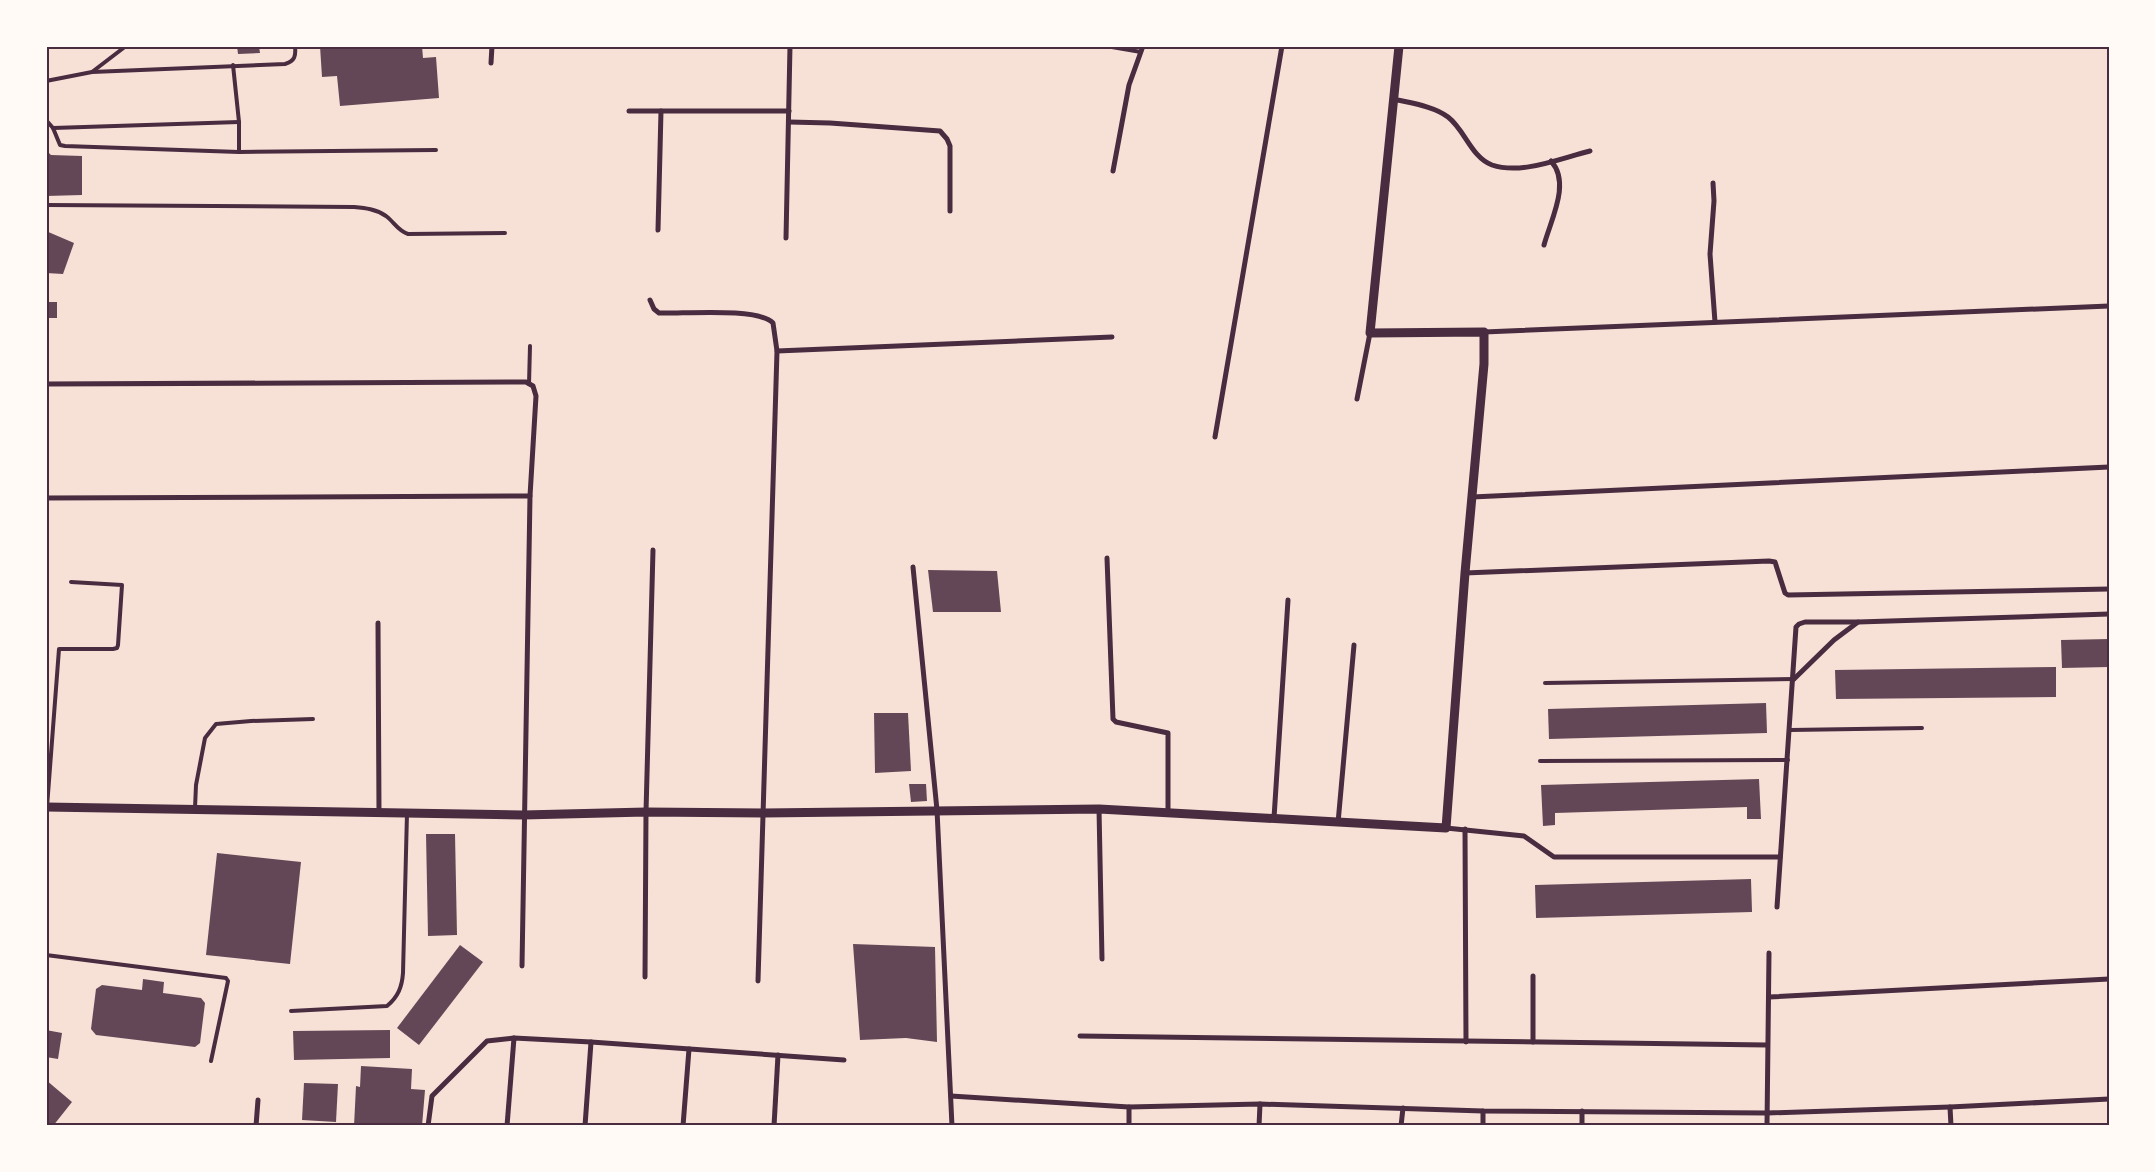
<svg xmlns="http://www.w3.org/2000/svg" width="2155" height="1172" font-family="Figtree,sans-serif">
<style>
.building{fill:#644757}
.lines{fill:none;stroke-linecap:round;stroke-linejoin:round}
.service{stroke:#4a2c40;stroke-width:4}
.minor{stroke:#4a2c40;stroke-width:5}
.tertiary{stroke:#4a2c40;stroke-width:9}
.neatline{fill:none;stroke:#4a2c40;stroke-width:2}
</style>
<rect width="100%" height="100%" fill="#f7e1d7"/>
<g class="building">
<path d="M 237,46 L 259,46 L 260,53 L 238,54 Z"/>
<path d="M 320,46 L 422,46 L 423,58 L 436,57 L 439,98 L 340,106 L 337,76 L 322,77 Z"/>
<path d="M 46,150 L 51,155 L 82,156 L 82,195 L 46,196 Z"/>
<path d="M 46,231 L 74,243 L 63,274 L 46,273 Z"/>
<rect x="46" y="302" width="11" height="16"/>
<path d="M 928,570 L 997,571 L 1001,612 L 933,612 Z"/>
<path d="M 2109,639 L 2109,667 L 2062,668 L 2061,640 Z"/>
<path d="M 2056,667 L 2056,697 L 1836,699 L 1835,670 Z"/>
<path d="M 1766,703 L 1767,733 L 1549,739 L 1548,709 Z"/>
<path d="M 874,713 L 908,713 L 911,771 L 875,773 Z"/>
<path d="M 1759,779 L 1761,819 L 1747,819 L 1747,807 L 1555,813 L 1555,825 L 1543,826 L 1541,785 Z"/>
<path d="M 909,784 L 926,784 L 927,801 L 911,802 Z"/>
<path d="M 426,834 L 455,834 L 457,935 L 428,936 Z"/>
<path d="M 217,853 L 301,862 L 290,964 L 206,955 Z"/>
<path d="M 1751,879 L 1752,912 L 1536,918 L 1535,885 Z"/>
<path d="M 853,944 L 935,947 L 937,1042 L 906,1038 L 860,1040 Z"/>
<path d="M 460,945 L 483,962 L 419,1045 L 397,1028 Z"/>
<path d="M 143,979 L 164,982 L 163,993 L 201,998 L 205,1003 L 200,1043 L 195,1047 L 96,1035 L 91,1029 L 96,989 L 102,985 L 142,990 Z"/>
<path d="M 46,1030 L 62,1033 L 58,1059 L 46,1057 Z"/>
<path d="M 390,1030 L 390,1058 L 294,1060 L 293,1031 Z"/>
<path d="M 361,1066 L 412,1069 L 411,1089 L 425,1090 L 422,1126 L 354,1126 L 356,1086 L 360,1087 Z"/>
<path d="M 46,1080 L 72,1102 L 53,1126 L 46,1126 Z"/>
<path d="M 304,1083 L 338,1084 L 336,1122 L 302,1120 Z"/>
</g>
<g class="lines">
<g class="service">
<path d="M 1106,46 L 1141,52"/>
<path d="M 92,72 L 126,46"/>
<path d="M 46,81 L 92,72 L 285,64 C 295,61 296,56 295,46"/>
<path d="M 46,120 L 53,128 L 60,145 L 65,146 L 239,152 L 239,122 L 233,65"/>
<path d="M 53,128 L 239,122"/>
<path d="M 239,152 L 436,150"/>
<path d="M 46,205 L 354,207 C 365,208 376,209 386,216 C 394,222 398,231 408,234 L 505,233"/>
<path d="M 529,384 L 530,346"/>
<path d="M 1545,683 L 1794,679"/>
<path d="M 1790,730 L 1922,728"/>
<path d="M 1540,761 L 1788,760"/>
<path d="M 47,807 L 59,649 L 113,649 L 117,648 L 118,645 L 122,585 L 71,582"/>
<path d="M 195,808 L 196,785 L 205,738 L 216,724 L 251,721 L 313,719"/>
<path d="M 46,955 L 226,978 L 228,981 L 211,1061"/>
<path d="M 291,1011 L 387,1006 C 398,997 402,987 403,973 L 407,813"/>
</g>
<g class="minor">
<path d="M 491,63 L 492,46"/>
<path d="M 1393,99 C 1410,103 1434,106 1448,117 C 1465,130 1471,157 1492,165 C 1522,175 1561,158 1590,151"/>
<path d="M 629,111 L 789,111"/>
<path d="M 789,122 L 830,123 L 940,131 L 947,139 L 950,146 L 950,211"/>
<path d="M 1113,171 L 1129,85 L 1143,46"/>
<path d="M 1713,183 L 1714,201 L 1710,254 L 1715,322"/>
<path d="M 658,230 L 661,111"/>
<path d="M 786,238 L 790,46"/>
<path d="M 1544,245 C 1551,219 1571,183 1551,161"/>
<path d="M 650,300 L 654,309 L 659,313 C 682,314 758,307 773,323 L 777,351 L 758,981"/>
<path d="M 1484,332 L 2109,306"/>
<path d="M 777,351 L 1112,337"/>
<path d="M 46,384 L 526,382 L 533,386 L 536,396 L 530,496 L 522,966"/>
<path d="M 1357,399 L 1370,333"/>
<path d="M 1215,437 L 1282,46"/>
<path d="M 1472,497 L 2109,467"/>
<path d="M 46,498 L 530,496"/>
<path d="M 1107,558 L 1113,719 L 1116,722 L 1168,733 L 1168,813"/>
<path d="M 913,567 L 937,810 L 952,1126"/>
<path d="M 1465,573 L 1769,561 L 1775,562 L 1785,593 L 1788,595 L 2109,589"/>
<path d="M 378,623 L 379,813"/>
<path d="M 1794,679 L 1834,640 L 1858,622 L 2109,614"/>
<path d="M 1099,809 L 1102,959"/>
<path d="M 1274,818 L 1288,600"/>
<path d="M 1338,823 L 1354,645"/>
<path d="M 1446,828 L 1524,836 L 1554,857 L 1780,857"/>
<path d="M 1465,829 L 1466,1042"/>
<path d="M 1777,907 L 1796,627 L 1799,624 L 1805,622 L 1858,622"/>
<path d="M 1533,976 L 1533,1042"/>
<path d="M 645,977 L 646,812 L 653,550"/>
<path d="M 1769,997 L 2109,979"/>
<path d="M 1080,1036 L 1767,1045"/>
<path d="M 951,1096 L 1129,1107 L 1260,1104 L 1483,1111 L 1767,1113 L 1950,1107 L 2109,1099"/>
<path d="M 1950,1107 L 1951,1126"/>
<path d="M 256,1126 L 258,1100"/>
<path d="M 428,1126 L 432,1096 L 487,1041 L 514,1038 L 591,1042 L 844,1060"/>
<path d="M 507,1126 L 514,1038"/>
<path d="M 585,1126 L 591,1042"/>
<path d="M 683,1126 L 689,1049"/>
<path d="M 774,1126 L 778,1055"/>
<path d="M 1129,1126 L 1129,1107"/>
<path d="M 1259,1126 L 1260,1104"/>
<path d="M 1401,1126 L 1403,1108"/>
<path d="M 1483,1126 L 1483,1111"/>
<path d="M 1582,1126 L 1582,1111"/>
<path d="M 1767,1126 L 1769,953"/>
</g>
<path class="tertiary" d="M 46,807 L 523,815 L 646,812 L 764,813 L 1099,809 L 1446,828 L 1465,573 L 1484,364 L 1484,332 L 1370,333 L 1399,46"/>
</g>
<rect width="2155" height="1172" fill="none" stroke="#fffaf5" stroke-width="95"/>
<rect x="48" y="48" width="2060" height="1076" class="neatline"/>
</svg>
